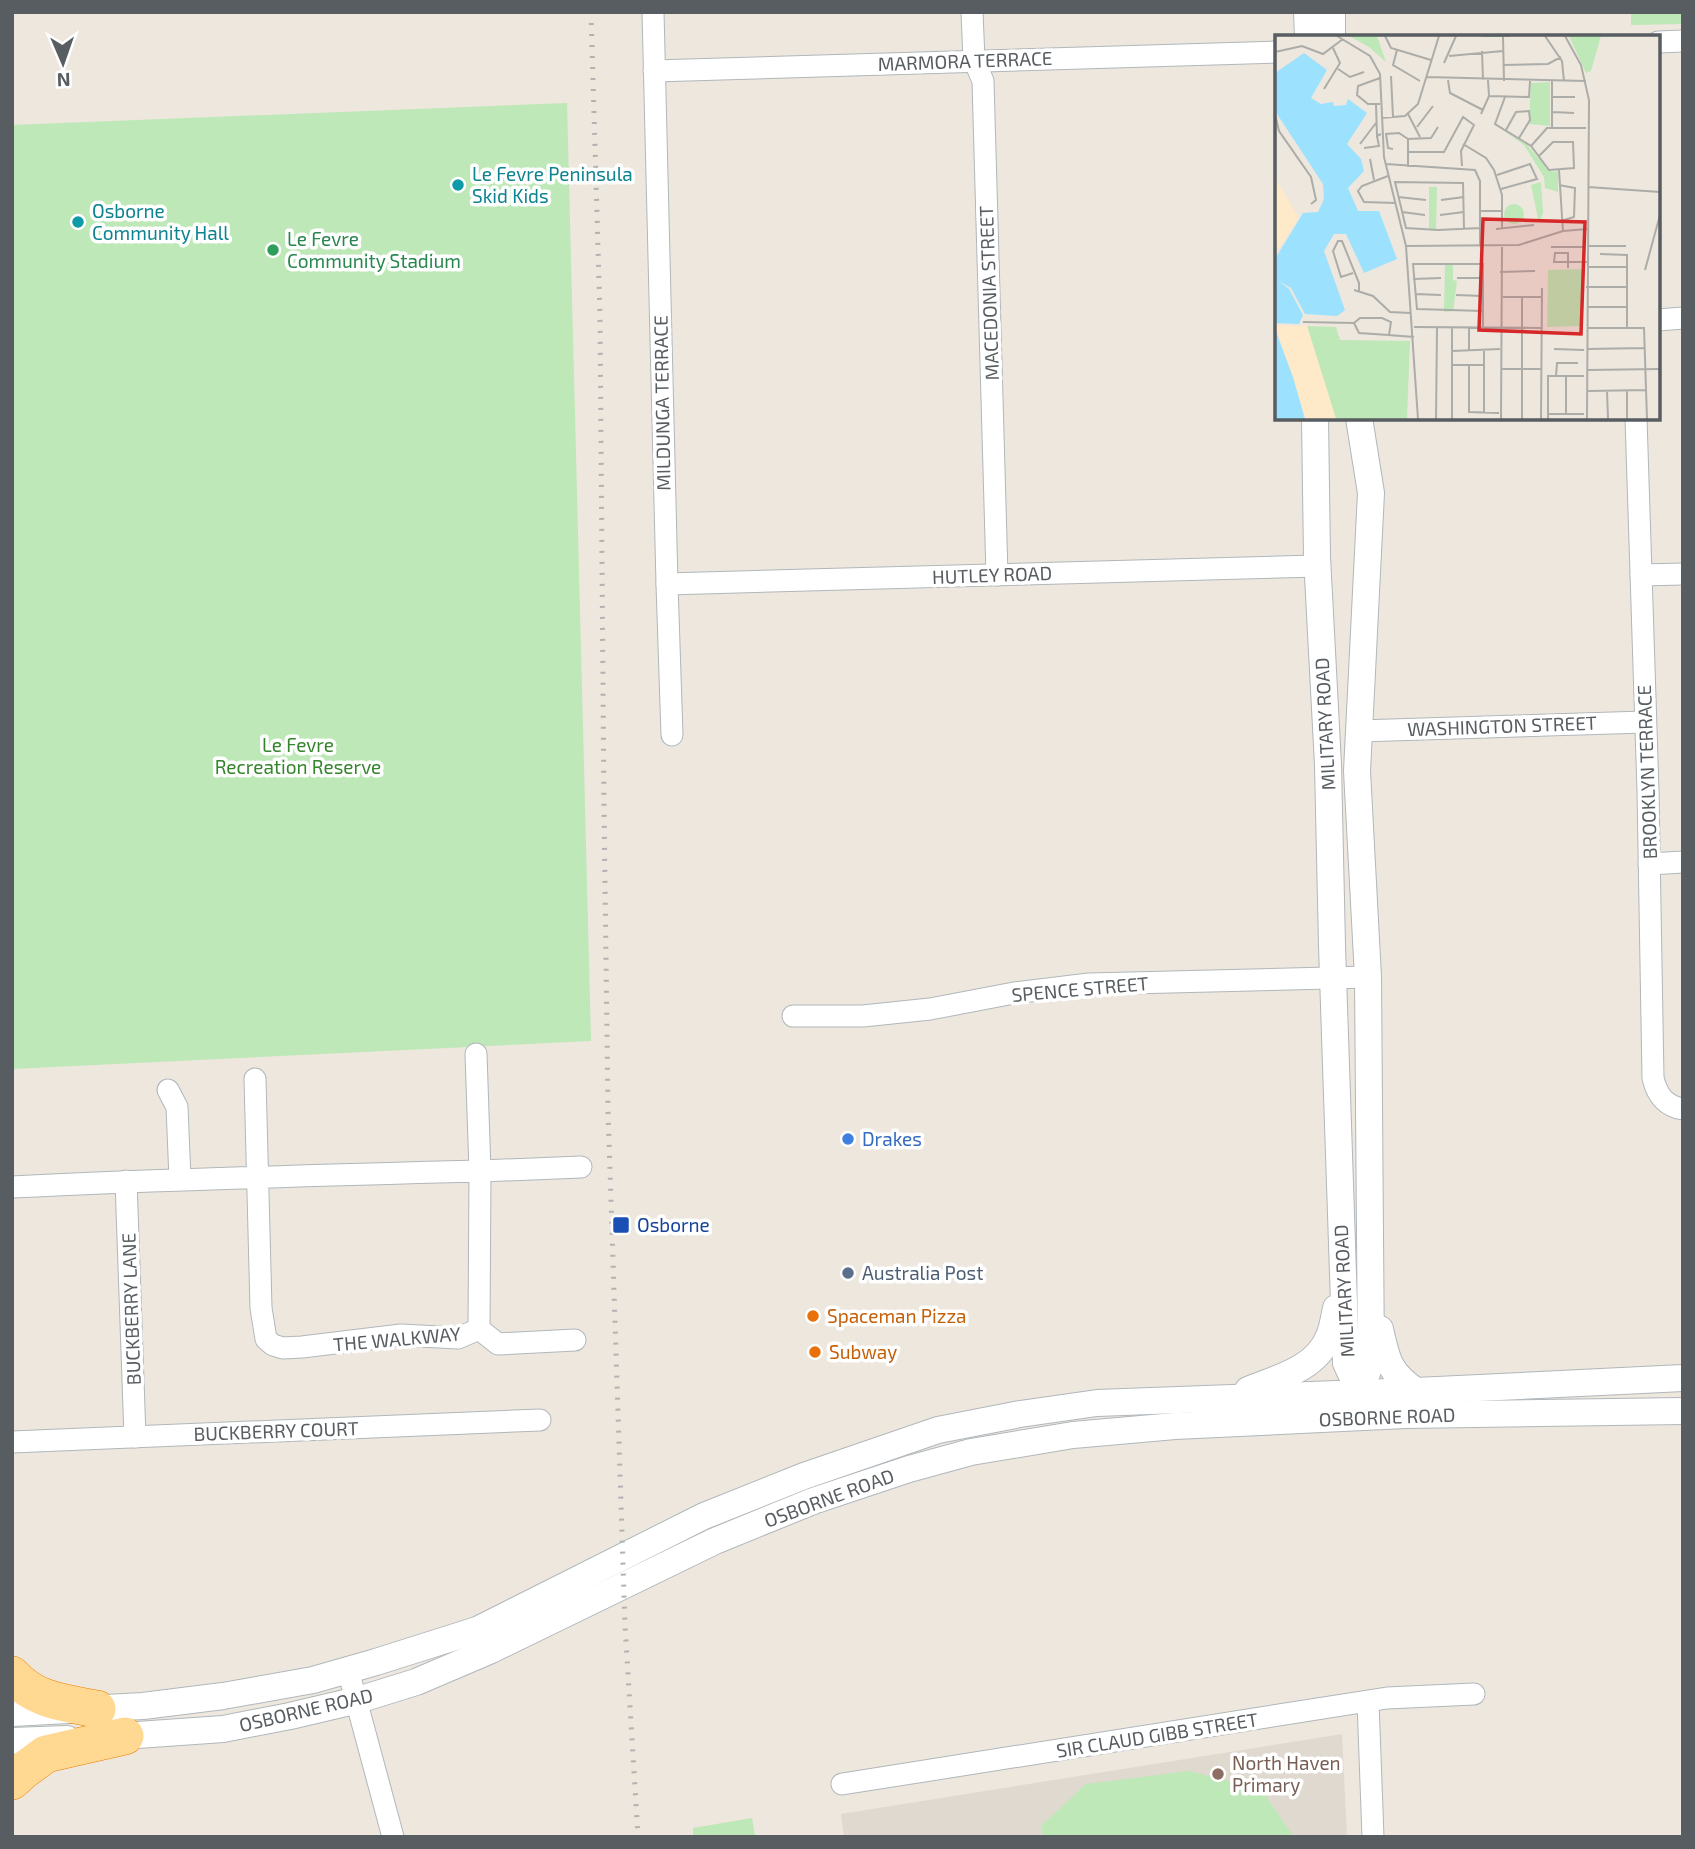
<svg xmlns="http://www.w3.org/2000/svg" width="1695" height="1849" font-family="'Exo 2',sans-serif">
<style>
.education{fill:#dfd9cf}
.green{fill:#bee8b7}
.lines{fill:none;stroke-linecap:round;stroke-linejoin:round}
.minor-casing{stroke:#b1b7bb;stroke-width:23}
.tertiary-casing{stroke:#b1b7bb;stroke-width:28}
.trunk-casing{stroke:#eb7f00;stroke-width:38}
.minor{stroke:#fff;stroke-width:21}
.tertiary{stroke:#fff;stroke-width:26}
.trunk{stroke:#ffd892;stroke-width:37}
.rail{stroke:#b1b2b2;stroke-width:5;stroke-dasharray:2 9;stroke-linecap:butt}
.culture-dot{fill:#0f9aa8;stroke:#fff;stroke-width:2.5}
.leisure-dot{fill:#2e9e5b;stroke:#fff;stroke-width:2.5}
.shop-dot{fill:#3f7fe0;stroke:#fff;stroke-width:2.5}
.transit-dot{fill:#1a4fb4;stroke:#fff;stroke-width:2.5}
.service-dot{fill:#5c6f8a;stroke:#fff;stroke-width:2.5}
.food-dot{fill:#e8710a;stroke:#fff;stroke-width:2.5}
.education-dot{fill:#8d6e63;stroke:#fff;stroke-width:2.5}
.labels{text-anchor:middle;stroke-width:7;stroke-linejoin:round;paint-order:stroke}
.street-label{font-size:19px;fill:#575d61;stroke:#fff}
.culture-label{font-size:19px;fill:#0d838f;stroke:#fff;text-anchor:start}
.leisure-label{font-size:19px;fill:#27864d;stroke:#fff;text-anchor:start}
.park-label{font-size:19px;fill:#34852c;stroke:#fff}
.shop-label{font-size:19px;fill:#366cbe;stroke:#fff;text-anchor:start}
.transit-label{font-size:19px;fill:#164399;stroke:#fff;text-anchor:start}
.service-label{font-size:19px;fill:#4e5e75;stroke:#fff;text-anchor:start}
.food-label{font-size:19px;fill:#c56008;stroke:#fff;text-anchor:start}
.education-label{font-size:19px;fill:#785e54;stroke:#fff;text-anchor:start}
.inset-road{fill:none;stroke:#acaca8;stroke-width:2}
.view{fill:#d62828;fill-opacity:0.15;stroke:#d62828;stroke-width:3.5}
.inset-edge{fill:none;stroke:#575d61;stroke-width:3.5}
</style>
<rect width="100%" height="100%" fill="#ede7de"/>
<path class="education" d="M 1342,1734 L 1347,1837 L 844,1837 L 841,1814 Z"/>
<g class="green">
<path d="M 1631,12 L 1683,12 L 1683,24 L 1631,25 Z"/>
<path d="M 567,103 L 591,1041 L 12,1069 L 12,125 Z"/>
<path d="M 1189,1771 L 1261,1789 L 1294,1837 L 1043,1837 L 1041,1826 L 1086,1784 Z"/>
<path d="M 752,1818 L 755,1837 L 693,1837 L 693,1828 Z"/>
</g>
<g class="lines">
<defs>
<g id="minor">
<path d="M 653,12 L 667,584 L 672,735"/>
<path d="M 972,12 L 974,60 L 983,81 L 997,575"/>
<path d="M 1658,42 L 1683,41"/>
<path d="M 654,71 L 1277,52"/>
<path d="M 1658,320 L 1683,318"/>
<path d="M 1636,418 L 1648,791 L 1653,1078 C 1657,1095 1665,1106 1683,1109"/>
<path d="M 1641,575 L 1683,574"/>
<path d="M 667,584 L 1317,566"/>
<path d="M 1359,731 L 1645,722"/>
<path d="M 1649,864 L 1683,862"/>
<path d="M 793,1016 L 863,1016 L 930,1009 L 1014,993 L 1089,984 L 1368,977"/>
<path d="M 476,1054 L 480,1171 L 581,1167"/>
<path d="M 168,1090 L 177,1107 L 180,1179"/>
<path d="M 126,1181 L 135,1437"/>
<path d="M 12,1187 C 168,1179 324,1175 480,1171 L 479,1329 L 458,1338 L 401,1335 L 302,1347 L 283,1348 L 273,1345 L 266,1339 L 261,1308 L 255,1079"/>
<path d="M 479,1329 L 498,1344 L 575,1340"/>
<path d="M 12,1442 L 540,1420"/>
<path d="M 348,1670 L 393,1837"/>
<path d="M 1368,1702 L 1373,1837"/>
<path d="M 842,1784 L 1387,1698 L 1474,1694"/>
</g>
<g id="tertiary">
<path d="M 1307,12 L 1308,37"/>
<path d="M 1332,37 L 1332,12"/>
<path d="M 1315,418 L 1317,557 L 1328,765 L 1332,946 L 1346,1363 L 1360,1393"/>
<path d="M 1359,418 L 1371,493 L 1357,771 L 1368,977 L 1371,1362 L 1360,1393"/>
<path d="M 1380,1329 C 1387,1360 1389,1373 1416,1391"/>
<path d="M 1248,1390 C 1277,1378 1317,1369 1329,1336 C 1333,1327 1334,1317 1336,1308"/>
<path d="M 12,1713 L 143,1706 L 223,1696 L 313,1680 L 376,1662 L 477,1630 L 704,1516 L 804,1476 L 938,1430 L 1020,1414 L 1097,1403 L 1416,1391 L 1683,1378"/>
<path d="M 109,1737 L 223,1729 L 290,1716 L 358,1700 L 416,1682 L 491,1650 L 715,1541 L 813,1501 L 909,1469 L 971,1452 L 1073,1435 L 1175,1426 L 1405,1415 L 1683,1411"/>
<path d="M 12,1741 L 67,1739"/>
</g>
<g id="trunk">
<path d="M 12,1675 C 35,1701 65,1703 97,1709"/>
<path d="M 12,1781 L 23,1771 L 46,1754 L 125,1736"/>
</g>
</defs>
<use href="#minor" class="minor-casing"/>
<use href="#tertiary" class="tertiary-casing"/>
<use href="#trunk" class="trunk-casing"/>
<use href="#minor" class="minor"/>
<use href="#tertiary" class="tertiary"/>
<use href="#trunk" class="trunk"/>
<path class="rail" d="M 591,12 L 600,315 L 604,807 L 608,1110 L 625,1625 L 638,1837"/>
</g>
<g class="culture-dot">
<circle cx="458" cy="185" r="7"/>
<circle cx="78" cy="222" r="7"/>
</g>
<circle class="leisure-dot" cx="273" cy="250" r="7"/>
<circle class="shop-dot" cx="848" cy="1139" r="7"/>
<rect class="transit-dot" x="612" y="1216" width="18" height="18" rx="3.5"/>
<circle class="service-dot" cx="848" cy="1273" r="7"/>
<g class="food-dot">
<circle cx="813" cy="1316" r="7"/>
<circle cx="815" cy="1352" r="7"/>
</g>
<circle class="education-dot" cx="1218" cy="1774" r="7"/>
<g class="labels">
<g class="street-label">
<text transform="translate(965 61) rotate(-2)" y="7">MARMORA TERRACE</text>
<text transform="translate(989 293) rotate(-92)" y="7">MACEDONIA STREET</text>
<text transform="translate(662 403) rotate(-91)" y="7">MILDUNGA TERRACE</text>
<text transform="translate(992 575) rotate(-2)" y="7">HUTLEY ROAD</text>
<text transform="translate(1325 724) rotate(-93)" y="7">MILITARY ROAD</text>
<text transform="translate(1502 726) rotate(-2)" y="7">WASHINGTON STREET</text>
<text transform="translate(1647 772) rotate(-92)" y="7">BROOKLYN TERRACE</text>
<text transform="translate(1080 989) rotate(-5)" y="7">SPENCE STREET</text>
<text transform="translate(1344 1291) rotate(-93)" y="7">MILITARY ROAD</text>
<text transform="translate(131 1309) rotate(-92)" y="7">BUCKBERRY LANE</text>
<text transform="translate(397 1339) rotate(-5)" y="7">THE WALKWAY</text>
<text transform="translate(1387 1417) rotate(-2)" y="7">OSBORNE ROAD</text>
<text transform="translate(276 1431) rotate(-2)" y="7">BUCKBERRY COURT</text>
<text transform="translate(829 1498) rotate(-20)" y="7">OSBORNE ROAD</text>
<text transform="translate(306 1710) rotate(-13)" y="7">OSBORNE ROAD</text>
<text transform="translate(1157 1735) rotate(-9)" y="7">SIR CLAUD GIBB STREET</text>
</g>
<g class="culture-label">
<text x="472" y="181">Le Fevre Peninsula<tspan x="472" dy="22">Skid Kids</tspan></text>
<text x="92" y="218">Osborne<tspan x="92" dy="22">Community Hall</tspan></text>
</g>
<g class="leisure-label">
<text x="287" y="246">Le Fevre<tspan x="287" dy="22">Community Stadium</tspan></text>
</g>
<g class="park-label">
<text x="298" y="752">Le Fevre<tspan x="298" dy="22">Recreation Reserve</tspan></text>
</g>
<g class="shop-label">
<text x="862" y="1146">Drakes</text>
</g>
<g class="transit-label">
<text x="637" y="1232">Osborne</text>
</g>
<g class="service-label">
<text x="862" y="1280">Australia Post</text>
</g>
<g class="food-label">
<text x="827" y="1323">Spaceman Pizza</text>
<text x="829" y="1359">Subway</text>
</g>
<g class="education-label">
<text x="1232" y="1770">North Haven<tspan x="1232" dy="22">Primary</tspan></text>
</g>
</g>
<g transform="translate(1275 35)">
<rect width="385" height="385" fill="#ede7de"/>
<path d="M 74,1 L 102,1 L 111,27 L 94,12 ZM 294,1 L 326,1 L 316,36 L 311,38 ZM 275,47 L 275,91 L 254,89 L 256,48 ZM 218,88 L 252,110 L 275,136 L 283,137 L 283,157 L 270,153 L 269,142 L 249,110 ZM 266,147 L 268,178 L 264,188 L 256,150 ZM 154,152 L 162,152 L 161,194 L 154,194 ZM229 179a10 10 0 1 1 20 0a10 10 0 1 1-20 0ZM 170,228 L 178,229 L 178,245 L 182,246 L 178,276 L 169,277 ZM 308,234 L 307,291 L 272,292 L 273,235 ZM 32,291 L 61,292 L 65,305 L 135,306 L 132,384 L 61,384 Z" fill="#bee8b7"/>
<path d="M 0,143 L 24,183 L 4,214 L 0,206 ZM 0,290 L 32,291 L 61,384 L 30,384 Z" fill="#fee9c8"/>
<path d="M 29,18 L 52,35 L 36,63 L 46,69 L 58,67 L 59,71 L 71,70 L 73,64 L 92,78 L 72,109 L 86,124 L 89,136 L 73,153 L 83,176 L 104,176 L 122,224 L 89,238 L 71,199 L 59,199 L 49,216 L 70,275 L 62,281 L 30,279 L 16,253 L 4,246 L 14,254 L 28,280 L 24,289 L 0,288 L 0,224 L 28,178 L 43,177 L 49,164 L 48,149 L 0,76 L 0,38 ZM 0,294 L 18,342 L 30,384 L 0,384 Z" fill="#9ce2ff"/>
<path class="inset-road" d="M 62,1 L 95,21 L 105,39 L 109,122 L 131,211 L 143,384M 110,1 L 116,13 L 156,25M 206,1 L 235,1M 270,1 L 287,26 L 289,46M 290,1 L 306,30 L 314,65 L 312,384M 228,2 L 229,46M 122,15 L 118,30 L 145,46M 207,16 L 208,45M 0,17 L 27,11 L 48,19 L 68,4M 174,21 L 228,16M 169,28 L 181,1M 228,30 L 273,29 L 286,22M 63,34 L 75,42 L 89,37M 116,41 L 118,82M 152,42 L 311,46M 173,45 L 175,58 L 208,75M 49,54 L 65,28 L 58,13M 214,61 L 254,62 L 255,46M 230,62 L 220,89 L 256,111 L 274,135 L 299,133 L 298,107 L 278,107 L 264,121M 277,62 L 300,62M 101,69 L 102,101 L 106,99M 105,69 L 93,69 L 82,60 L 83,51 L 105,43M 277,77 L 299,78M 0,79 L 4,96 L 36,142 L 41,165 L 36,169M 133,79 L 145,102M 206,79 L 214,61 L 213,45M 106,83 L 130,81 L 143,69 L 164,1M 142,92 L 158,71M 277,93 L 277,46M 231,95 L 241,77 L 254,76 L 255,85 L 244,103M 85,109 L 101,88M 188,109 L 211,123 L 219,135 L 227,160 L 227,193M 256,111 L 272,93 L 311,93M 89,113 L 104,111 L 102,101M 118,114 L 113,113 L 111,99 L 124,98 L 133,104M 133,117 L 169,117 L 188,82 L 199,90 L 186,116 L 187,131M 95,124 L 99,145M 111,129 L 200,135 L 205,146 L 205,212M 133,132 L 133,104 L 156,103 L 163,92M 284,135 L 288,197M 222,140 L 255,129 L 262,144 L 226,154M 113,141 L 87,151 L 83,156 L 89,167 L 120,168M 284,150 L 300,153 L 299,182 L 286,186M 313,152 L 385,157M 123,162 L 151,165M 166,165 L 189,162M 205,176 L 227,176M 127,177 L 150,180M 165,180 L 189,177M 189,194 L 188,148 L 120,147 L 131,193 L 163,195 L 205,193M 221,194 L 259,190M 131,211 L 244,210 L 288,196 L 312,194M 314,211 L 351,211M 276,212 L 310,212M 325,219 L 352,220 L 352,292M 314,232 L 353,232M 293,233 L 293,218 L 280,218 L 279,227 L 313,227M 370,235 L 385,180M 225,237 L 260,236M 78,238 L 66,242 L 58,216 L 63,206 L 67,206 L 84,248 L 84,256M 182,243 L 208,243M 138,244 L 166,243M 311,252 L 352,252M 79,255 L 98,261 L 115,277 L 136,278M 140,259 L 166,260M 181,260 L 208,261M 228,262 L 267,262M 247,262 L 247,384M 313,272 L 352,272M 28,287 L 79,288M 139,292 L 267,293M 177,293 L 177,384M 208,293 L 208,229 L 138,229 L 142,274 L 208,276M 312,293 L 369,293 L 372,384M 114,300 L 84,298 L 79,288 L 85,283 L 107,283 L 116,287 L 114,300 L 139,302M 279,314 L 309,315M 313,314 L 370,313M 177,316 L 225,314M 194,316 L 194,293M 177,330 L 209,330M 194,330 L 194,377 L 224,378M 227,334 L 266,334M 313,335 L 385,334M 281,341 L 282,328 L 303,328M 352,355 L 352,384M 313,356 L 371,355M 332,356 L 333,384M 209,378 L 209,315M 273,379 L 309,379M 291,379 L 291,341M 161,384 L 162,293M 226,384 L 227,212M 266,384 L 267,253M 273,384 L 273,341 L 309,341"/>
<path class="view" d="M 208,184 L 310,187 L 306,299 L 204,295 Z"/>
<rect width="385" height="385" class="inset-edge"/>
</g>
<rect width="1695" height="1849" fill="none" stroke="#575d61" stroke-width="28"/>
<g transform="translate(63 63) rotate(178)" stroke="#ffffff" stroke-width="5" paint-order="stroke">
<path d="M0-5L12 26L0 18L-12 26Z" fill="#575d61"/>
<text y="-10" font-size="19" font-weight="bold" text-anchor="middle" fill="#575d61">N</text>
</g>
</svg>
